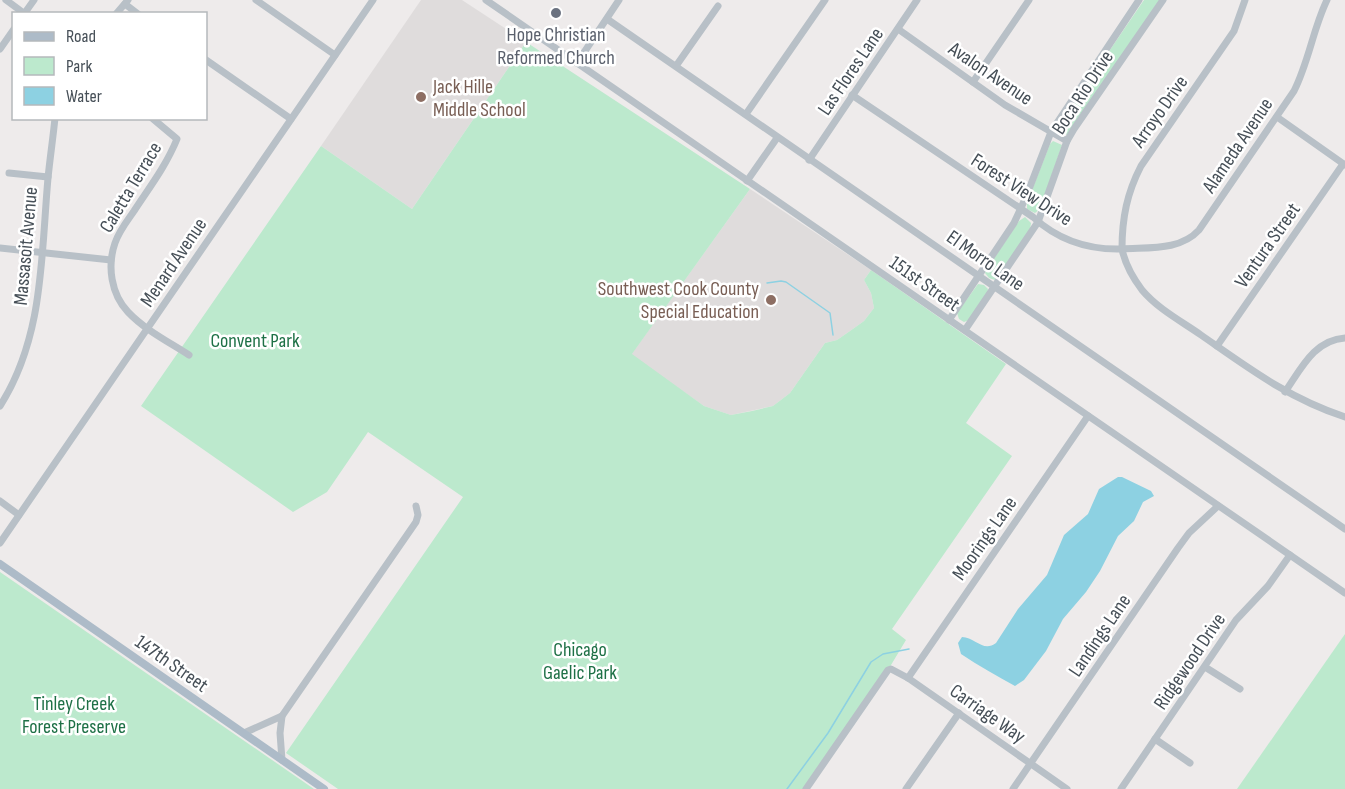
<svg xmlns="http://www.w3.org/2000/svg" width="1345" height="789" font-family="'Sofia Sans Condensed',sans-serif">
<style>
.education{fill:#dfdcdc}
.green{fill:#bce9cd}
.water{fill:#8dd1e2}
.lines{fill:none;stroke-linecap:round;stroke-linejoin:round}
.stream{stroke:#8dd1e2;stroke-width:1.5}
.minor{stroke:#b8c0c7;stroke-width:7}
.major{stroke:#adbbc8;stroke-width:8}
.worship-dot{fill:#6b7280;stroke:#fff;stroke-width:2}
.education-dot{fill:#8d6e63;stroke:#fff;stroke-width:2}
.labels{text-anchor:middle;stroke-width:5;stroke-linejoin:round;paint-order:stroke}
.worship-label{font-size:20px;fill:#5b616d;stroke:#fff}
.street-label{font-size:20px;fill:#464f57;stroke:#fff}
.education-label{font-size:20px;fill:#785e54;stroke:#fff;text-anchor:start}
.park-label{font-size:20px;fill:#1e7046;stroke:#fff}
</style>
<rect width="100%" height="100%" fill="#eeebeb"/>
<g class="education">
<path d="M 421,0 L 462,0 L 526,42 L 412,209 L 321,146 Z"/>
<path d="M 750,189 L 871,270 L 864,280 L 871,293 L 874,308 L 864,321 L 850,331 L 837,340 L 825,343 L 790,393 L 773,406 L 731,415 L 704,406 L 631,355 Z"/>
</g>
<g class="green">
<path d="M 1144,0 L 1160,0 L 1068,135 L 1059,133 L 1058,126 Z"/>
<path d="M 526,42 L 750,189 L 632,354 L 704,406 L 731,415 L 752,411 L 773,406 L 790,393 L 825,343 L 837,340 L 850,331 L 864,321 L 874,308 L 871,293 L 864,280 L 871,270 L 1006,364 L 966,423 L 1012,456 L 892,629 L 906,640 L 888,670 L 806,789 L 338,789 L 286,753 L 463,497 L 368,432 L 327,492 L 293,512 L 141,406 L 321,146 L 412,209 Z"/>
<path d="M 1053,141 L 1062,145 L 1040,209 L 1035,213 L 1027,209 L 1027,203 L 1050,144 Z"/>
<path d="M 1025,217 L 1031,223 L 1030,230 L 995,280 L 989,278 L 985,273 L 987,269 L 1019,221 Z"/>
<path d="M 978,284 L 984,285 L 988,289 L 987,294 L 969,320 L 964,322 L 959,319 L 957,313 Z"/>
<path d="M 0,572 L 314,789 L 0,789 Z"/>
<path d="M 1345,634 L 1345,789 L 1237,789 Z"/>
</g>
<path class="water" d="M 1118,477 L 1122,477 L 1151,491 L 1154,496 L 1143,502 L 1134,521 L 1118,536 L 1100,571 L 1086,592 L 1063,619 L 1046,651 L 1024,680 L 1015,686 C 997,676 979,666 961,654 L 958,643 L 962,637 C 975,637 983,653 996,643 L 1018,609 L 1047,575 L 1064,535 L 1088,514 L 1099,489 Z"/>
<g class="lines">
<g class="stream">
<path d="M 767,283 L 781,281 L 786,282 L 830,313 L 833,335"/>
<path d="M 787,789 L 828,733 L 871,662 L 883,654 L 909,649"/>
</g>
<g class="minor">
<path d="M 6,0 L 25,14"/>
<path d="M 256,0 L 335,55"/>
<path d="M 486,0 L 1345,593"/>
<path d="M 1245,0 L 1234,31 L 1141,166 C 1127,193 1122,218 1122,249 C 1148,247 1180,251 1199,230 L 1294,91 C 1309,61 1313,29 1327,0"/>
<path d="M 125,4 L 138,14"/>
<path d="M 24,14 L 34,0"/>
<path d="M 116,14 L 128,0"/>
<path d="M 607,19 L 1345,529"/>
<path d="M 898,29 L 1005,105 L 1067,141"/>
<path d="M 0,49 L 14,29"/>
<path d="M 206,60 L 291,119"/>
<path d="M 577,63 L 619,0"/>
<path d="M 676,66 L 718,6"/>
<path d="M 973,82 L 1029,0"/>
<path d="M 852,95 L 1033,217 C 1058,240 1089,250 1122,249 C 1125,264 1133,278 1142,290 C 1158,309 1181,321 1201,335 C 1250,369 1288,398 1345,417"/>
<path d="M 746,114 L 825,0"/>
<path d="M 1277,117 L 1345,165"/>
<path d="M 152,118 L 177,139 C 166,166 149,188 134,211 C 127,221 119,231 115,243 C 107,266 111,294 128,312 C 145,330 169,342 189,355"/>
<path d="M 809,160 L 917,0"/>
<path d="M 9,173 L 48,177"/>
<path d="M 747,181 L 777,138"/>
<path d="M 0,248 L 111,260"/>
<path d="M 949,320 L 1014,223 L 1026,197 L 1051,132 L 1139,0"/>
<path d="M 965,330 L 1038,222 L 1067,141 L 1074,129 L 1163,0"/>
<path d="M 1217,346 L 1343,164"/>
<path d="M 1285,392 C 1301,369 1314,340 1345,338"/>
<path d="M 0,406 C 44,337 41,256 48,178 C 50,158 53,138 55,118"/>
<path d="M 0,501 L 19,515"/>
<path d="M 0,543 L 373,0"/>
<path d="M 1205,667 L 1240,689"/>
<path d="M 908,678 L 1088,416"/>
<path d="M 282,716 L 280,733 L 282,760"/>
<path d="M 244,733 L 282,716 L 416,522 L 418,515 L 416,506"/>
<path d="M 1155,739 L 1190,763"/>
<path d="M 806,789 L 888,670 L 891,669 L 908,678 L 1067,789"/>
<path d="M 906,789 L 959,713"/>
<path d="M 1013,789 L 1178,548 L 1189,533 L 1218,506"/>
<path d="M 1121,789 L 1236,620 L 1268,586 L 1290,555"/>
</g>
<path class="major" d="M 0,564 L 324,789"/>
</g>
<circle class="worship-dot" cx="556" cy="13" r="6"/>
<g class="education-dot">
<circle cx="421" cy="97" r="6"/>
<circle cx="771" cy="300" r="6"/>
</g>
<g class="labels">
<g class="worship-label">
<text x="556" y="41">Hope Christian<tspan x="556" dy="23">Reformed Church</tspan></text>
</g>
<g class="street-label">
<text transform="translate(850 71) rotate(-56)" y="7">Las Flores Lane</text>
<text transform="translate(991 73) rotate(34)" y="7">Avalon Avenue</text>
<text transform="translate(1082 92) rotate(-57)" y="7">Boca Rio Drive</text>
<text transform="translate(1159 111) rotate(-55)" y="7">Arroyo Drive</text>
<text transform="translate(1237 145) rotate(-56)" y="7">Alameda Avenue</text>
<text transform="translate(130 187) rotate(-59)" y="7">Caletta Terrace</text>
<text transform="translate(1022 189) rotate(33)" y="7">Forest View Drive</text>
<text transform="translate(1267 245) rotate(-55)" y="7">Ventura Street</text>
<text transform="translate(25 246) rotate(-85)" y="7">Massasoit Avenue</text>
<text transform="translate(986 260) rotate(35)" y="7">El Morro Lane</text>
<text transform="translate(173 262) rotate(-56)" y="7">Menard Avenue</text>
<text transform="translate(925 283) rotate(35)" y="7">151st Street</text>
<text transform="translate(984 538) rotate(-55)" y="7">Moorings Lane</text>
<text transform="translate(1099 635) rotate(-56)" y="7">Landings Lane</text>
<text transform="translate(1189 661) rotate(-56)" y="7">Ridgewood Drive</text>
<text transform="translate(172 663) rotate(35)" y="7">147th Street</text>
<text transform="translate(988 713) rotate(35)" y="7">Carriage Way</text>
</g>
<g class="education-label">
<text x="433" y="93">Jack Hille<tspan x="433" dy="23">Middle School</tspan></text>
<text x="759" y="295" text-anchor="end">Southwest Cook County<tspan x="759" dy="23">Special Education</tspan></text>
</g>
<g class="park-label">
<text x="255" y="347">Convent Park</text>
<text x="580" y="656">Chicago<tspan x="580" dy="23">Gaelic Park</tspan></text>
<text x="74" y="710">Tinley Creek<tspan x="74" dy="23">Forest Preserve</tspan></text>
</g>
</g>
<rect x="12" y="12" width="195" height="108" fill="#ffffff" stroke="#b5b9bc" stroke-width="1.5"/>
<rect x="24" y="32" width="30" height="9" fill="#adbbc8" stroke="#b5b9bc" stroke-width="1.5"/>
<text x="66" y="42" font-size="18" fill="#464f57">Road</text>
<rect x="24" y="57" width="30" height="18" fill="#bce9cd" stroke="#b5b9bc" stroke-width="1.5"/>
<text x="66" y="72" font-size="18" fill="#464f57">Park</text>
<rect x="24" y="87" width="30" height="18" fill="#8dd1e2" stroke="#b5b9bc" stroke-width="1.5"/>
<text x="66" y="102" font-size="18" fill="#464f57">Water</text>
</svg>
